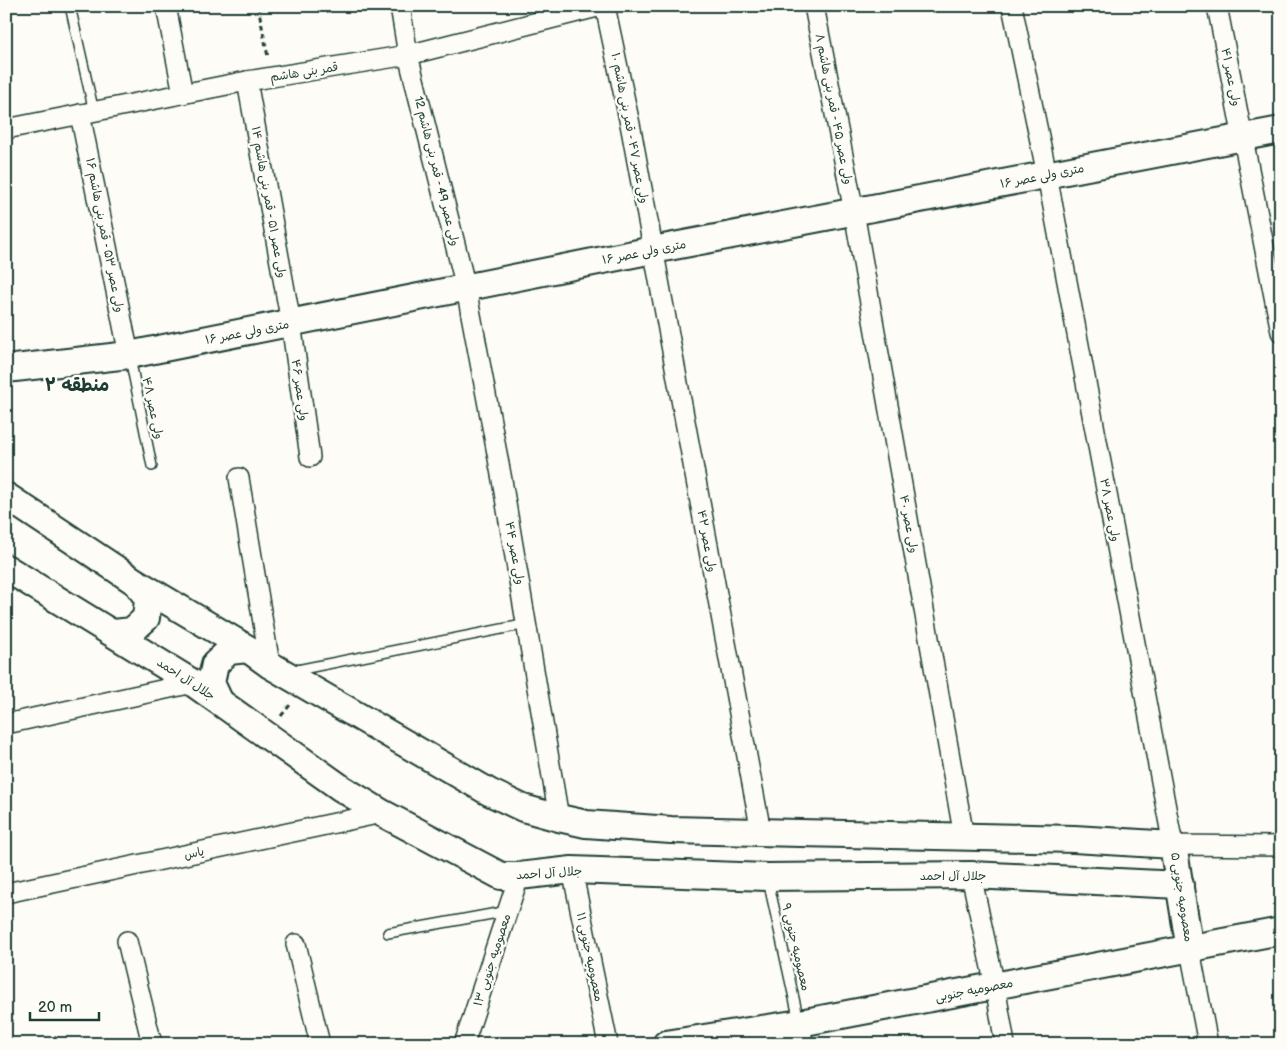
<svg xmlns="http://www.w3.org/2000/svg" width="1287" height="1050" font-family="'Balsamiq Sans','Playpen Sans Arabic',sans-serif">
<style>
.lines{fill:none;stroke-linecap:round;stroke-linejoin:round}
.lane-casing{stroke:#1f3d34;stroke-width:12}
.street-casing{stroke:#1f3d34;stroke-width:22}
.secondary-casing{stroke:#1f3d34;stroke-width:30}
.path{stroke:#1f3d34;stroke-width:3;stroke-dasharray:5 4;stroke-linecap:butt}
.lane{stroke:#fdfcf7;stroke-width:9}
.street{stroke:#fdfcf7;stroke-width:19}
.secondary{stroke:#fdfcf7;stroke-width:26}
.labels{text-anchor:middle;stroke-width:4.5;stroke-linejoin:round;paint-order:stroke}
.street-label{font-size:12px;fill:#1f3d34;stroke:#fdfcf7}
.district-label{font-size:18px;font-weight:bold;fill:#1f3d34;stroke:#fdfcf7}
</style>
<rect width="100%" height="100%" fill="#fdfcf7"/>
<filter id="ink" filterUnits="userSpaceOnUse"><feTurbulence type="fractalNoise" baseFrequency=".02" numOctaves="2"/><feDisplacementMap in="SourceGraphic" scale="10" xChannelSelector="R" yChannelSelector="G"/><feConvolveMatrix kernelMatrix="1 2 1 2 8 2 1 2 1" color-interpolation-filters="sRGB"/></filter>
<g filter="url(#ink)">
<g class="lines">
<defs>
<g id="lane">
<path d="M 70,6 L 94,112"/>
<path d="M 130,358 L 152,466"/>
<path d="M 292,671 L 527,624"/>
<path d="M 768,880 L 799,1021"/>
<path d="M 388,933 L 508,911"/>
</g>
<g id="street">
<path d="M 166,6 L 183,94"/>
<path d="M 400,6 L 408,55 L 466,288 L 502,480 L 559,818"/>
<path d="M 605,6 L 631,129 L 761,832"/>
<path d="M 814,6 L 854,212 L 964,837"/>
<path d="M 1012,6 L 1047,175 L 1173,845 L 1281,846"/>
<path d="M 1217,6 L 1281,332"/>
<path d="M 247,81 L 291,323 L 310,457"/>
<path d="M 80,114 L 129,355"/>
<path d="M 6,129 L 247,81 L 408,55 L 601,6"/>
<path d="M 239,478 L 270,665"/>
<path d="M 6,724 L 193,683"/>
<path d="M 572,870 L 608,1044"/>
<path d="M 971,875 L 995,986 L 1005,1044"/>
<path d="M 6,893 L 382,813"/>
<path d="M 127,941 L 152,1044"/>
<path d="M 296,944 L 320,1044"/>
<path d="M 1190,950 L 1208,1044"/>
<path d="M 800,1023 L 803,1044"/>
<path d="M 464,1044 L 519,876"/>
</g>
<g id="secondary">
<path d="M 6,369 L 129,355 L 653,250 L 1281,130"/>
<path d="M 6,496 L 137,583 L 248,649 L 270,665 L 489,792 L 523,808 L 559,818 L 586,824 L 671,830 L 1074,839 L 1173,845 L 1190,950"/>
<path d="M 6,568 L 193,683 L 341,788 L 382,813 L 501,876 L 519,876 L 572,870 L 767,877 L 971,875 L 1180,885"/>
<path d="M 114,633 L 132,631 L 146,618 L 148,599 L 137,583"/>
<path d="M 219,700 L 211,683 L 215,664 L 229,651 L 248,649"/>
<path d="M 666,1044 L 800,1023 L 1281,931"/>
</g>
</defs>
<use href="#lane" class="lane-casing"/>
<use href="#street" class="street-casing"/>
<use href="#secondary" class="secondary-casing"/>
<g class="path">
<path d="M 258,6 L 268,57"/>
<path d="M 281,716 L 290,705"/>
</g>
<use href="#lane" class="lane"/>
<use href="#street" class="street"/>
<use href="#secondary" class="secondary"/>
</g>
</g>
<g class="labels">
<g class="street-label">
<text transform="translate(304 72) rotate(-9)" y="4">قمر بنی هاشم</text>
<text transform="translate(1231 77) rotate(79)" y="4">ولی عصر ۴۱</text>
<text transform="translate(834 109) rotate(79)" y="4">ولی عصر ۴۵ - قمر بنی هاشم ۸</text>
<text transform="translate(630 128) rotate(79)" y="4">ولی عصر ۴۷ - قمر بنی هاشم ۱۰</text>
<text transform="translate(437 171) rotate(76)" y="4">ولی عصر 49 - قمر بنی هاشم 12</text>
<text transform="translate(1042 176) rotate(-11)" y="4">۱۶ متری ولی عصر</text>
<text transform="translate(269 202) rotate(80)" y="4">ولی عصر ۵۱ - قمر بنی هاشم ۱۴</text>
<text transform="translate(105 235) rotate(79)" y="4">ولی عصر ۵۳ - قمر بنی هاشم ۱۶</text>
<text transform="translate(644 252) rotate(-11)" y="4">۱۶ متری ولی عصر</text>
<text transform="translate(247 332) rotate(-11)" y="4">۱۶ متری ولی عصر</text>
<text transform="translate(300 390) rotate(82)" y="4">ولی عصر ۴۶</text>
<text transform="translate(153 408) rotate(78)" y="4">ولی عصر ۴۸</text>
<text transform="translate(1110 510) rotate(79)" y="4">ولی عصر ۳۸</text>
<text transform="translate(909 524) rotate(80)" y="4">ولی عصر ۴۰</text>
<text transform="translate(707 541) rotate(80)" y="4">ولی عصر ۴۲</text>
<text transform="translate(515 553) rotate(80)" y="4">ولی عصر ۴۴</text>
<text transform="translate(186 679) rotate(33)" y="4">جلال آل احمد</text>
<text transform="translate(194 853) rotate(-12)" y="4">یاس</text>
<text transform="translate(549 873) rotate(-4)" y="4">جلال آل احمد</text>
<text x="953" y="880">جلال آل احمد</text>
<text transform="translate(1182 897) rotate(81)" y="4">معصومیه جنوبی ۵</text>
<text transform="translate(796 947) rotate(77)" y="4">معصومیه جنوبی ۹</text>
<text transform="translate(590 957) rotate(78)" y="4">معصومیه جنوبی ۱۱</text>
<text transform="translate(492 960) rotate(-72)" y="4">معصومیه جنوبی ۱۳</text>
<text transform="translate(974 990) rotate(-11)" y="4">معصومیه جنوبی</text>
</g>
<g class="district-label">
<text x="77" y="391">منطقه ۲</text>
</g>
</g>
<rect width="1287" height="1050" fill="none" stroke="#fdfcf7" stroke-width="25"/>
<rect x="12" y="12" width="1262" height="1025" fill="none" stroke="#1f3d34" stroke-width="2" filter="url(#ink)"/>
<path d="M30 1012v8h69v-8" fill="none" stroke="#1f3d34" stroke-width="2.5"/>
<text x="38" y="1012" font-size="15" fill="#1f3d34" stroke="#fdfcf7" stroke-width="4" paint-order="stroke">20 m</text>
</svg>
